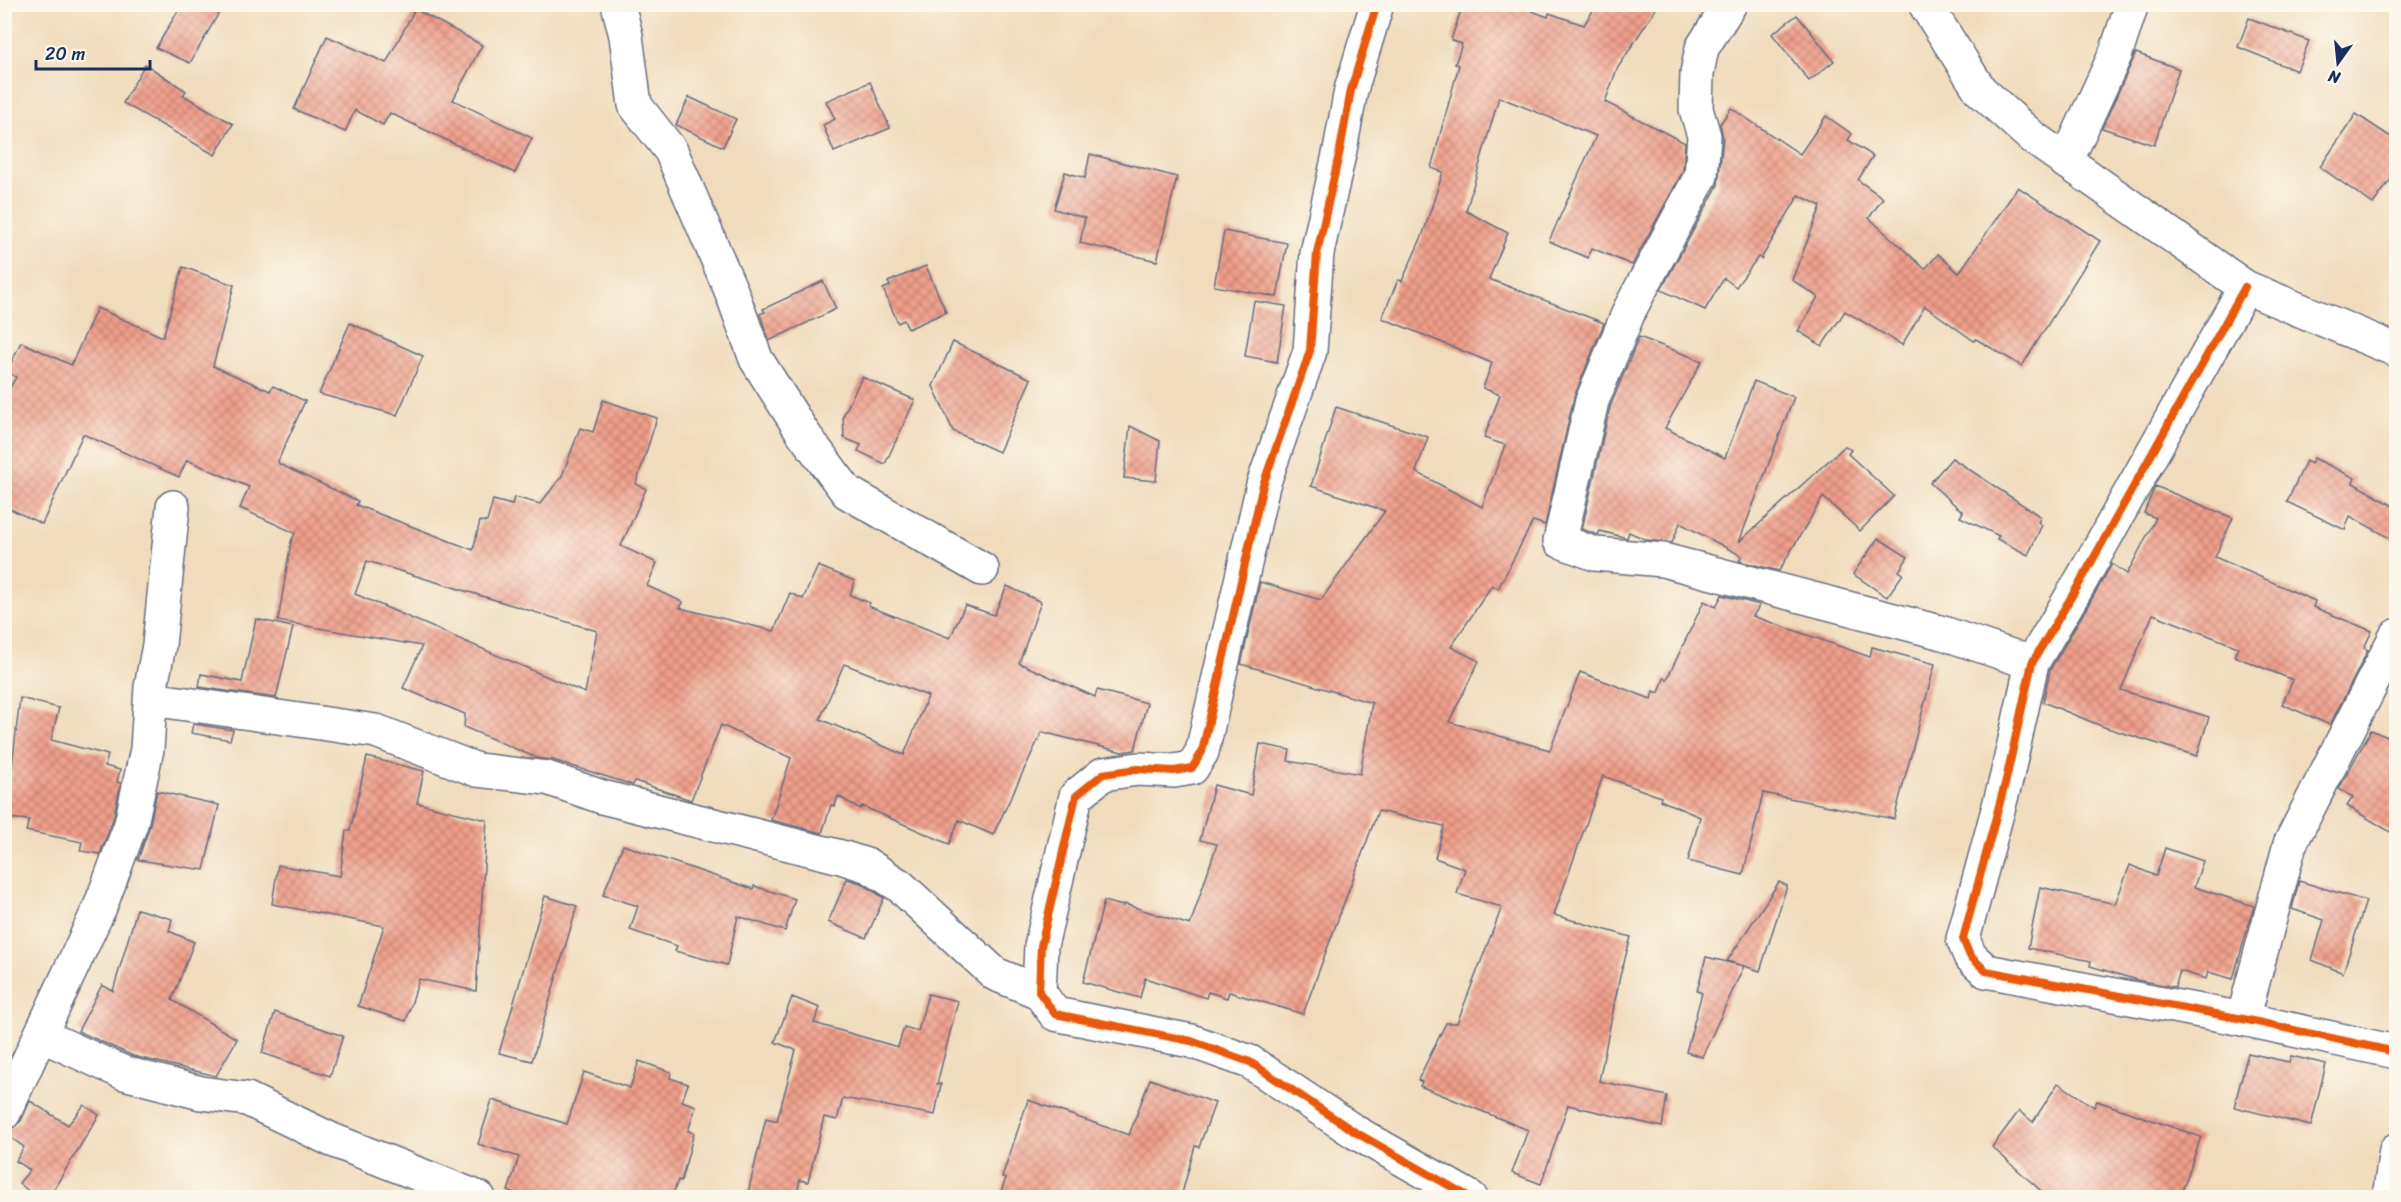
<svg xmlns="http://www.w3.org/2000/svg" width="2401" height="1202" font-family="Sriracha,sans-serif">
<style>
.building{fill:url(#building-cross-hatch);fill-rule:evenodd}
.lines{fill:none;stroke-linecap:round;stroke-linejoin:round}
.minor-casing{stroke:#666c7f;stroke-width:36}
.minor{stroke:#fff;stroke-width:33}
.cycleway-casing{stroke:#fbf7ec;stroke-width:11}
.cycleway{stroke:#e8590c;stroke-width:8}
</style>
<defs>
<pattern id="building-cross-hatch" width="8" height="8" patternUnits="userSpaceOnUse" patternTransform="scale(1.5)"><rect width="8" height="8" fill="#f09f89"/><path d="M0 0l8 8M0 8l8-8" fill="none" stroke="#c28273"/></pattern>
</defs>
<rect width="100%" height="100%" fill="#fbf7ec"/>
<filter id="ink" filterUnits="userSpaceOnUse"><feTurbulence type="fractalNoise" baseFrequency=".0167" numOctaves="2"/><feDisplacementMap in="SourceGraphic" scale="12" xChannelSelector="R" yChannelSelector="G"/><feConvolveMatrix kernelMatrix="1 2 1 2 8 2 1 2 1" color-interpolation-filters="sRGB"/></filter>
<filter id="wash" filterUnits="userSpaceOnUse"><feTurbulence type="fractalNoise" baseFrequency=".008" numOctaves="4" result="noise"/><feDisplacementMap in="SourceGraphic" scale="24" xChannelSelector="R" yChannelSelector="G"/><feGaussianBlur stdDeviation="1.35" result="paint"/><feColorMatrix in="noise" values="0 0 0 0 0 0 0 0 0 0 0 0 0 0 0 0 0 1.4 0 .05"/><feComposite in="paint" operator="in"/></filter>
<g filter="url(#wash)">
<rect width="100%" height="100%" fill="#f0dcbc"/>
<g id="blocks">
<g class="building">
<path d="M 182,4 L 224,4 L 190,63 L 156,48 Z"/>
<path d="M 1463,4 L 1513,4 L 1548,17 L 1549,13 L 1584,25 L 1597,4 L 1659,4 L 1617,69 L 1605,102 L 1685,143 L 1683,171 L 1632,265 L 1592,248 L 1588,258 L 1549,241 L 1596,136 L 1499,97 L 1466,211 L 1508,233 L 1489,279 L 1604,323 L 1574,397 L 1545,525 L 1533,521 L 1498,589 L 1492,585 L 1451,647 L 1479,661 L 1449,722 L 1550,750 L 1580,672 L 1651,699 L 1653,691 L 1659,693 L 1664,678 L 1667,679 L 1704,601 L 1716,607 L 1722,595 L 1760,605 L 1753,616 L 1870,657 L 1872,647 L 1935,664 L 1894,819 L 1763,793 L 1743,875 L 1688,861 L 1700,817 L 1660,800 L 1661,797 L 1603,776 L 1554,915 L 1631,937 L 1620,976 L 1599,1081 L 1667,1096 L 1662,1127 L 1568,1105 L 1541,1184 L 1512,1173 L 1528,1130 L 1420,1086 L 1422,1082 L 1418,1080 L 1446,1023 L 1457,1023 L 1502,907 L 1457,894 L 1465,869 L 1435,858 L 1444,826 L 1378,811 L 1303,1014 L 1229,992 L 1227,998 L 1208,992 L 1206,998 L 1145,978 L 1140,998 L 1083,982 L 1104,901 L 1123,906 L 1124,904 L 1190,925 L 1217,844 L 1200,840 L 1214,785 L 1251,795 L 1260,744 L 1290,750 L 1288,761 L 1360,774 L 1372,703 L 1241,664 L 1260,582 L 1321,600 L 1385,511 L 1311,486 L 1336,407 L 1428,437 L 1416,472 L 1482,507 L 1505,445 L 1484,438 L 1500,395 L 1483,388 L 1492,363 L 1382,318 L 1398,280 L 1402,281 L 1423,234 L 1443,172 L 1431,168 L 1459,65 L 1455,64 L 1462,44 L 1451,40 Z"/>
<path d="M 415,9 L 482,45 L 453,100 L 532,138 L 515,173 L 390,113 L 383,125 L 355,110 L 345,132 L 294,109 L 327,36 L 386,63 Z"/>
<path d="M 1797,15 L 1834,61 L 1809,81 L 1772,34 Z"/>
<path d="M 2249,18 L 2309,41 L 2297,71 L 2238,47 Z"/>
<path d="M 2136,53 L 2179,69 L 2154,145 L 2102,128 Z"/>
<path d="M 145,64 L 186,91 L 183,95 L 233,124 L 215,155 L 123,103 Z"/>
<path d="M 870,82 L 890,128 L 834,152 L 823,125 L 835,119 L 826,101 Z"/>
<path d="M 689,97 L 736,119 L 723,147 L 676,125 Z"/>
<path d="M 1731,108 L 1800,154 L 1826,116 L 1852,134 L 1848,140 L 1873,156 L 1858,180 L 1883,198 L 1869,218 L 1925,269 L 1938,254 L 1959,273 L 2018,187 L 2100,241 L 2022,366 L 1976,339 L 1974,341 L 1925,306 L 1902,345 L 1845,311 L 1822,346 L 1798,331 L 1818,297 L 1792,280 L 1821,206 L 1799,195 L 1761,259 L 1758,257 L 1736,287 L 1724,278 L 1705,310 L 1661,290 L 1718,185 L 1723,137 L 1720,124 Z"/>
<path d="M 2356,114 L 2397,141 L 2397,171 L 2373,204 L 2320,167 Z"/>
<path d="M 1090,154 L 1177,177 L 1157,261 L 1080,243 L 1085,218 L 1054,209 L 1065,172 L 1085,178 Z"/>
<path d="M 1224,231 L 1287,243 L 1277,297 L 1214,286 Z"/>
<path d="M 926,266 L 946,312 L 908,329 L 904,320 L 898,323 L 883,289 L 890,286 L 888,282 Z"/>
<path d="M 183,267 L 234,285 L 213,366 L 270,391 L 273,386 L 305,401 L 278,461 L 279,464 L 358,501 L 356,505 L 473,550 L 480,521 L 487,522 L 493,500 L 512,505 L 514,497 L 540,504 L 562,476 L 580,428 L 593,432 L 603,400 L 657,418 L 636,484 L 646,489 L 621,546 L 657,563 L 647,586 L 683,602 L 680,608 L 774,631 L 790,593 L 803,599 L 818,566 L 855,581 L 850,595 L 870,603 L 868,606 L 950,638 L 965,605 L 994,615 L 1007,586 L 1041,602 L 1019,663 L 1095,697 L 1097,690 L 1147,703 L 1135,750 L 1122,752 L 1042,732 L 993,835 L 959,820 L 949,844 L 862,806 L 860,809 L 838,796 L 835,806 L 831,805 L 822,833 L 771,820 L 791,758 L 721,725 L 691,800 L 635,781 L 633,785 L 553,760 L 537,758 L 464,727 L 465,714 L 403,688 L 422,646 L 278,621 L 291,542 L 295,533 L 240,508 L 249,487 L 187,460 L 179,477 L 83,434 L 42,524 L 4,506 L 4,399 L 16,377 L 7,372 L 21,342 L 71,365 L 97,308 L 163,337 ZM 367,561 L 597,631 L 585,693 L 355,594 ZM 844,664 L 928,696 L 904,755 L 820,719 Z"/>
<path d="M 823,281 L 836,309 L 769,341 L 760,314 L 765,312 L 763,309 Z"/>
<path d="M 1254,301 L 1286,306 L 1277,362 L 1245,356 Z"/>
<path d="M 350,323 L 423,356 L 397,415 L 319,394 Z"/>
<path d="M 1639,337 L 1702,361 L 1665,428 L 1725,458 L 1754,381 L 1794,397 L 1739,542 L 1845,446 L 1851,450 L 1848,454 L 1894,496 L 1860,531 L 1823,497 L 1779,571 L 1739,561 L 1742,556 L 1680,523 L 1672,543 L 1647,540 L 1629,532 L 1627,538 L 1600,531 L 1598,535 L 1582,529 L 1610,407 Z"/>
<path d="M 953,342 L 1031,379 L 999,452 L 953,431 L 933,386 Z"/>
<path d="M 862,377 L 915,400 L 885,464 L 858,451 L 861,445 L 844,438 L 843,416 Z"/>
<path d="M 1130,426 L 1160,441 L 1156,481 L 1124,478 Z"/>
<path d="M 1952,458 L 2041,517 L 2038,522 L 2042,525 L 2028,555 L 1997,539 L 1999,536 L 1960,517 L 1963,512 L 1930,483 Z"/>
<path d="M 2314,458 L 2355,478 L 2353,483 L 2397,508 L 2397,542 L 2350,516 L 2345,530 L 2287,502 L 2306,461 L 2311,464 Z"/>
<path d="M 2155,486 L 2233,518 L 2215,557 L 2315,601 L 2313,607 L 2372,631 L 2364,648 L 2368,650 L 2330,725 L 2282,704 L 2293,680 L 2234,656 L 2238,647 L 2153,614 L 2121,690 L 2209,717 L 2197,756 L 2104,727 L 2043,702 L 2050,670 L 2112,564 L 2127,574 L 2156,518 L 2144,513 Z"/>
<path d="M 1878,538 L 1908,557 L 1899,571 L 1903,574 L 1887,597 L 1853,574 Z"/>
<path d="M 256,619 L 293,627 L 276,698 L 199,687 L 201,674 L 242,682 Z"/>
<path d="M 20,698 L 59,708 L 51,740 L 108,755 L 105,766 L 120,770 L 117,782 L 121,783 L 113,819 L 100,854 L 80,851 L 82,842 L 26,831 L 29,820 L 6,818 Z"/>
<path d="M 193,724 L 233,730 L 230,740 L 191,733 Z"/>
<path d="M 2371,730 L 2397,741 L 2397,836 L 2347,806 L 2353,797 L 2339,789 Z"/>
<path d="M 367,757 L 424,771 L 417,803 L 487,820 L 476,991 L 419,979 L 406,1021 L 358,1006 L 384,926 L 272,904 L 278,865 L 340,876 L 346,831 L 350,831 Z"/>
<path d="M 157,791 L 219,805 L 204,870 L 138,860 L 149,828 Z"/>
<path d="M 623,845 L 753,889 L 754,886 L 795,899 L 785,931 L 738,916 L 727,965 L 675,951 L 677,946 L 630,930 L 638,906 L 603,895 Z"/>
<path d="M 2165,848 L 2203,861 L 2194,887 L 2254,906 L 2233,979 L 2208,972 L 2206,979 L 2180,971 L 2175,987 L 2137,980 L 2090,966 L 2091,961 L 2028,948 L 2040,887 L 2115,904 L 2130,865 L 2156,876 Z"/>
<path d="M 847,879 L 861,883 L 884,898 L 866,938 L 828,922 Z"/>
<path d="M 2299,881 L 2366,901 L 2343,973 L 2312,960 L 2324,920 L 2292,909 Z"/>
<path d="M 1779,882 L 1787,886 L 1760,971 L 1744,966 L 1702,1057 L 1686,1052 L 1702,993 L 1697,991 L 1706,957 L 1744,966 L 1727,961 Z"/>
<path d="M 545,896 L 577,906 L 532,1061 L 499,1053 Z"/>
<path d="M 137,909 L 172,919 L 169,931 L 194,942 L 172,1000 L 237,1039 L 216,1076 L 133,1056 L 78,1031 L 102,985 L 113,991 Z"/>
<path d="M 928,994 L 958,1001 L 937,1084 L 941,1084 L 935,1115 L 843,1098 L 837,1120 L 824,1117 L 808,1182 L 800,1180 L 796,1197 L 747,1197 L 766,1118 L 777,1121 L 796,1050 L 775,1042 L 792,997 L 820,1008 L 814,1023 L 898,1047 L 904,1027 L 918,1031 Z"/>
<path d="M 275,1012 L 343,1036 L 330,1076 L 262,1053 Z"/>
<path d="M 2248,1053 L 2289,1062 L 2291,1056 L 2326,1064 L 2311,1126 L 2234,1107 Z"/>
<path d="M 639,1061 L 671,1072 L 670,1078 L 688,1084 L 682,1101 L 696,1106 L 688,1131 L 694,1133 L 681,1181 L 678,1180 L 672,1197 L 527,1197 L 508,1191 L 519,1157 L 478,1144 L 492,1100 L 567,1124 L 584,1072 L 630,1088 Z"/>
<path d="M 1150,1079 L 1215,1103 L 1199,1147 L 1195,1146 L 1181,1197 L 999,1197 L 1006,1178 L 1002,1177 L 1028,1100 L 1129,1135 Z"/>
<path d="M 2058,1083 L 2094,1107 L 2097,1101 L 2201,1137 L 2180,1197 L 2048,1197 L 1992,1147 L 2019,1111 L 2033,1122 Z"/>
<path d="M 30,1101 L 68,1125 L 84,1105 L 99,1115 L 49,1197 L 36,1197 L 19,1183 L 30,1170 L 16,1161 L 24,1147 L 4,1133 L 21,1121 Z"/>
</g>
</g>
</g>
<g filter="url(#ink)">
<use href="#blocks" fill-opacity="0" stroke="#666c7f" stroke-width="1.5"/>
<g class="lines">
<defs>
<g id="minor">
<path d="M 618,4 L 626,36 L 635,105 L 671,151 L 732,293 L 756,359 L 803,433 L 847,492 L 982,569"/>
<path d="M 1377,4 L 1351,90 L 1340,150 L 1317,253 L 1310,351 L 1263,485 L 1202,752 L 1192,768 L 1174,771 L 1138,769 L 1103,774 L 1076,796 L 1041,946 L 1039,992 L 1055,1014 L 1191,1041 L 1250,1062 L 1355,1132 L 1471,1198"/>
<path d="M 1730,4 L 1702,48 L 1697,73 L 1696,109 L 1704,136 L 1701,176 L 1630,309 L 1592,401 L 1560,541 L 1595,554 L 1663,560 L 1943,633 L 2032,663"/>
<path d="M 1925,4 L 1980,90 L 2032,137 L 2245,287 L 2396,350"/>
<path d="M 2066,162 L 2116,53 L 2132,4"/>
<path d="M 2245,287 L 2082,579 L 2032,663 L 2006,780 L 1963,939 L 1970,956 L 1986,971 L 2243,1019 L 2396,1052"/>
<path d="M 151,699 L 376,731 L 477,770 L 547,778 L 602,797 L 841,857 L 869,866 L 900,886 L 995,974 L 1039,992"/>
<path d="M 2243,1019 L 2290,844 L 2396,636"/>
<path d="M 41,1035 L 124,1073 L 201,1093 L 247,1099 L 332,1140 L 479,1198"/>
<path d="M 4,1113 L 100,907 L 131,824 L 147,749 L 151,687 L 159,645 L 173,507"/>
<path d="M 2389,1198 L 2396,1150"/>
</g>
</defs>
<use href="#minor" class="minor-casing"/>
<use href="#minor" class="minor"/>
<defs>
<g id="cycleway">
<path d="M 1377,4 L 1351,90 L 1340,150 L 1317,253 L 1310,351 L 1263,485 L 1202,752 L 1192,768 L 1174,771 L 1138,769 L 1103,774 L 1076,796 L 1041,946 L 1039,992 L 1055,1014 L 1191,1041 L 1250,1062 L 1355,1132 L 1471,1198"/>
<path d="M 2245,287 L 2082,579 L 2032,663 L 2006,780 L 1963,939 L 1970,956 L 1986,971 L 2243,1019 L 2396,1052"/>
</g>
</defs>
<use href="#cycleway" class="cycleway-casing"/>
<use href="#cycleway" class="cycleway"/>
</g>
</g>
<rect width="2401" height="1202" fill="none" stroke="#fbf7ec" stroke-width="24"/>
<g transform="translate(2338 63) rotate(195)" stroke="#fbf7ec" stroke-width="4.5" paint-order="stroke">
<path d="M0-4.5L10 22L0 15L-10 22Z" fill="#1b2f5e"/>
<text y="-9" font-size="16" font-weight="bold" text-anchor="middle" fill="#1b2f5e">N</text>
</g>
<path d="M36 60v9h114v-9" fill="none" stroke="#1b2f5e" stroke-width="3"/>
<text x="45" y="60" font-size="18" fill="#1b2f5e" stroke="#fbf7ec" stroke-width="4.5" paint-order="stroke">20 m</text>
</svg>
